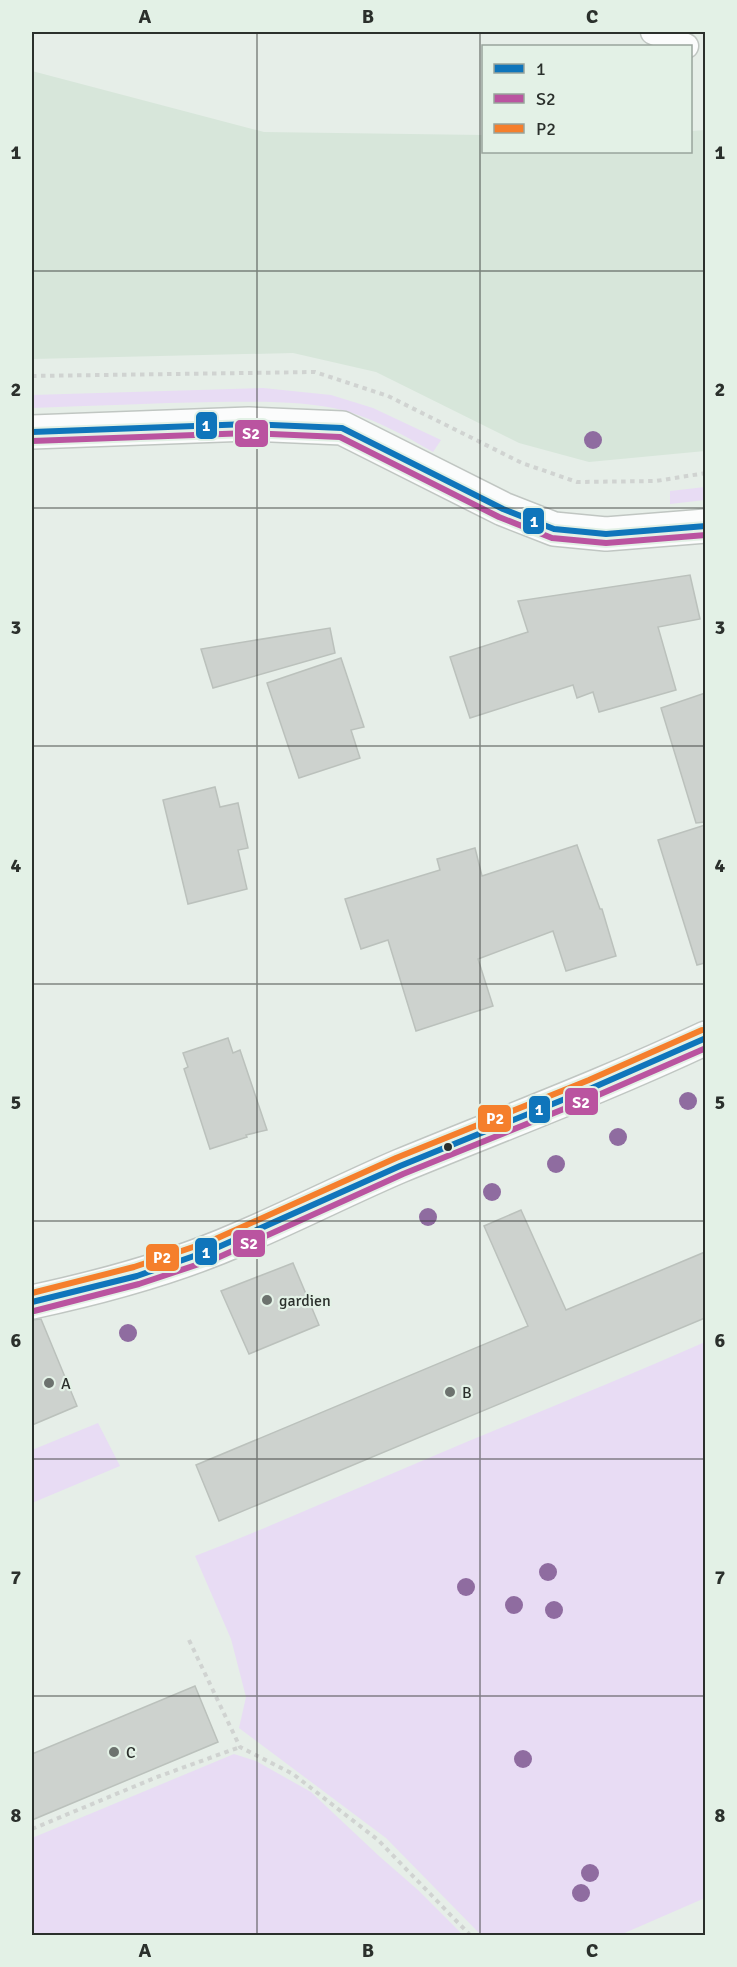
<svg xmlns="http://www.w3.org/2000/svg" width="737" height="1967" font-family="Signika,sans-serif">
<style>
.built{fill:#d7e6da}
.green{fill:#e8dcf4}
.building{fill:#cdd2ce;stroke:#bbc1bc;stroke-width:1.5}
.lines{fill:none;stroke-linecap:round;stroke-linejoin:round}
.lane-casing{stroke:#c0c6c2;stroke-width:27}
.street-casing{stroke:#c0c6c2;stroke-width:36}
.secondary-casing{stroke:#c0c6c2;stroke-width:36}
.path{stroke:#d0d3d1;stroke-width:4;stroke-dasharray:4.5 4.5;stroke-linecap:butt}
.lane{stroke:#fbfcfc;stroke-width:24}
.street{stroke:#fbfcfc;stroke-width:33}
.secondary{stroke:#fbfcfc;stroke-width:33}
.bus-1-casing{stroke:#e3f1e6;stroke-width:10}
.bus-2-casing{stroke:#e3f1e6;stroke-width:10}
.bus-3-casing{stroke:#e3f1e6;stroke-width:10}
.bus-1{stroke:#0f75bb;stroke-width:6}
.bus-2{stroke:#ba54a0;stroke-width:6}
.bus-3{stroke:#f57f2c;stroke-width:6}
.tree{fill:#8f6ca0}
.grid{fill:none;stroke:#2b302c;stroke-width:1.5;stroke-opacity:0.55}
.bus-dot{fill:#2b302c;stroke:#e3f1e6;stroke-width:2}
.poi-dot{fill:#6c726e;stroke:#e3f1e6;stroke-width:2}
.labels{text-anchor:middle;stroke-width:4.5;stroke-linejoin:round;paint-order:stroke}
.poi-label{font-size:16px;fill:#2b302c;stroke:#e3f1e6;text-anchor:start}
.line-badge{stroke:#e3f1e6;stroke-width:2}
.badge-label{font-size:16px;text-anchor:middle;font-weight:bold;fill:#fff}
.neatline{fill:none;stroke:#2b302c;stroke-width:2}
.grid-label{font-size:20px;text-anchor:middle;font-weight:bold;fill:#2b302c}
</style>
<rect width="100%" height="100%" fill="#e6eee8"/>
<path class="built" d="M 32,71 L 264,132 L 483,135 L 484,152 L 690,152 L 691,131 L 705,130 L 705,451 L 589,462 L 519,443 L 376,372 L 293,353 L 32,359 Z"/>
<g class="green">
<path d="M 263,388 L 331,395 L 373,408 L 441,440 L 433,452 C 405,436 377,420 346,411 C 303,400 259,402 214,402 C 153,403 92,406 32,408 L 32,395 Z"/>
<path d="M 705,487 L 705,500 L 670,504 L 670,491 Z"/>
<path d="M 705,1342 L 705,1898 L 620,1935 L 481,1935 L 386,1838 L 239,1728 L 246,1697 L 231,1639 L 195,1556 C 270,1527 343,1494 417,1463 C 513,1422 610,1384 705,1342 Z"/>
<path d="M 98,1423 L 120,1466 L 32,1503 L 32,1450 Z"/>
<path d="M 234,1754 L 256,1761 L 311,1792 L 379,1856 L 418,1890 L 463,1935 L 32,1935 L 32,1838 Z"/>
</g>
<g class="building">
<path d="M 690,575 L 700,619 L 658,627 L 676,690 L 599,712 L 593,692 L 577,698 L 573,685 L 470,718 L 450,657 L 528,632 L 518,601 Z"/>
<path d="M 330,628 L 335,653 L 213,688 L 201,649 Z"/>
<path d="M 341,658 L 364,727 L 351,730 L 360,758 L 299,778 L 267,683 Z"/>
<path d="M 705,693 L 705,822 L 696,823 L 661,708 Z"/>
<path d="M 215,787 L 220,807 L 238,803 L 248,848 L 238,850 L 247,889 L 188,904 L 163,800 Z"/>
<path d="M 705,825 L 705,963 L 697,965 L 658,840 Z"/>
<path d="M 577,845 L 600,909 L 602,909 L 616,956 L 566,971 L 553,931 L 478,959 L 493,1006 L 416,1031 L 388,940 L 361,949 L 345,899 L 440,870 L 437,859 L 475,848 L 482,876 Z"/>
<path d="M 228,1038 L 233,1053 L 240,1050 L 267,1130 L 246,1135 L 247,1137 L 210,1149 L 184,1069 L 188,1067 L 183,1053 Z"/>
<path d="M 521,1210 L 566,1310 L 705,1252 L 705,1318 L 219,1521 L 196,1465 L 528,1326 L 484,1226 Z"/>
<path d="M 293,1263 L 319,1325 L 249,1354 L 221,1291 Z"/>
<path d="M 41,1319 L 77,1406 L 32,1425 L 32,1320 Z"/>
<path d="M 195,1686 L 218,1742 L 32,1820 L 32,1754 Z"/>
</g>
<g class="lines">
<defs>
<path id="lane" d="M 653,32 L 686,46"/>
<path id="street" d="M 32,432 L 249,424 L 342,428 L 503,509 L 554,529 L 606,534 L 706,526"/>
<path id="secondary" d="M 32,1302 C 102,1287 173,1268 239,1239 C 294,1216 346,1189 400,1166 C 502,1124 606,1085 706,1038"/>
</defs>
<use href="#lane" class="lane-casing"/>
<use href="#street" class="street-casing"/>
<use href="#secondary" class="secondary-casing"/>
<g class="path">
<path d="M 32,376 L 315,372 L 388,396 L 522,463 L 577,482 L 656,481 L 706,473"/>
<path d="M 189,1640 L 240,1747 L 293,1774 L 378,1840 L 471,1936"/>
<path d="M 32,1829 L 157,1777 L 240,1747"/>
</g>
<use href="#lane" class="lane"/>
<use href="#street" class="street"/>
<use href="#secondary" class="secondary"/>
<defs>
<g id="bus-1">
<path d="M 32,432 L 249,424 L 342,428 L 503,509 L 554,529 L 606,534 L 706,526"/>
<path d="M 32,1302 L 137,1276 L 214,1249 L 400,1166 L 592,1088 L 706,1038"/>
</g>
<g id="bus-2">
<path d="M 32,441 L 249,433 L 340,437 L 499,517 L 552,538 L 606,543 L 706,535"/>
<path d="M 34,1311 L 139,1284 L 217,1258 L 403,1174 L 596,1096 L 706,1048"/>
</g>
<path id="bus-3" d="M 32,1293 L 134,1267 L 211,1241 L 396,1158 L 589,1080 L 702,1030"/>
</defs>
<use href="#bus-1" class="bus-1-casing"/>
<use href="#bus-2" class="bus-2-casing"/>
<use href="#bus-3" class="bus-3-casing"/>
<use href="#bus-1" class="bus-1"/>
<use href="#bus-2" class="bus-2"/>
<use href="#bus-3" class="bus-3"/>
</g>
<g class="tree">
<circle cx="593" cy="440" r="9"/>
<circle cx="688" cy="1101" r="9"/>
<circle cx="618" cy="1137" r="9"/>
<circle cx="556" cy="1164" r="9"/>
<circle cx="492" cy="1192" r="9"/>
<circle cx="428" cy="1217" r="9"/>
<circle cx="128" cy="1333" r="9"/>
<circle cx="548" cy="1572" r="9"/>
<circle cx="466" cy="1587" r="9"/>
<circle cx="514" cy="1605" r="9"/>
<circle cx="554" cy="1610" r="9"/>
<circle cx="523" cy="1759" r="9"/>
<circle cx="590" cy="1873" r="9"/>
<circle cx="581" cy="1893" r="9"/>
</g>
<path class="grid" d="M 257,32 L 257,1936M 480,32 L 480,1936M 32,271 L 706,271M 32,508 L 706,508M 32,746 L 706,746M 32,984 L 706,984M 32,1221 L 706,1221M 32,1459 L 706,1459M 32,1696 L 706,1696"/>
<circle class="bus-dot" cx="448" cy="1147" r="5"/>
<g class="poi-dot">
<circle cx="267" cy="1300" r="6"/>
<circle cx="49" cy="1383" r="6"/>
<circle cx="450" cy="1392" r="6"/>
<circle cx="114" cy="1752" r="6"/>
</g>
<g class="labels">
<g class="poi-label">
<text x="279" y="1306">gardien</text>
<text x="61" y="1389">A</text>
<text x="462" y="1398">B</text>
<text x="126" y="1758">C</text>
</g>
</g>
<g class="line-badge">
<rect x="195" y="411" width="23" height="29" rx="6" fill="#0f75bb"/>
<rect x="234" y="419" width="35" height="29" rx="6" fill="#ba54a0"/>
<rect x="522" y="507" width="23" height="28" rx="6" fill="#0f75bb"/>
<rect x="564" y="1087" width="35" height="29" rx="6" fill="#ba54a0"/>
<rect x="528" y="1095" width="23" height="29" rx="6" fill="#0f75bb"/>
<rect x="477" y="1104" width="35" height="29" rx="6" fill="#f57f2c"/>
<rect x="232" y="1229" width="34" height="29" rx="6" fill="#ba54a0"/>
<rect x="194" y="1237" width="24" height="29" rx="6" fill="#0f75bb"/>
<rect x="145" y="1243" width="35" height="29" rx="6" fill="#f57f2c"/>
</g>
<g class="badge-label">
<text x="206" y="431">1</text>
<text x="251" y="439">S2</text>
<text x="534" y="527">1</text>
<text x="581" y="1108">S2</text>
<text x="539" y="1115">1</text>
<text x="495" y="1124">P2</text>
<text x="249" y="1249">S2</text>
<text x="206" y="1258">1</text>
<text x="162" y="1263">P2</text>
</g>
<rect width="737" height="1967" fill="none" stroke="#e3f1e6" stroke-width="66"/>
<rect x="482" y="45" width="210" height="108" fill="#e3f1e6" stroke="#99a49c" stroke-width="1.5"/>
<rect x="494" y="64" width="30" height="9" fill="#0f75bb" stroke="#99a49c" stroke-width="1.5"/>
<text x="536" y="75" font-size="18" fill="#2b302c">1</text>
<rect x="494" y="94" width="30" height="9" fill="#ba54a0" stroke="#99a49c" stroke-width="1.5"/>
<text x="536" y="105" font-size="18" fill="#2b302c">S2</text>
<rect x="494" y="124" width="30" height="9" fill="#f57f2c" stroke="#99a49c" stroke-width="1.5"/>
<text x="536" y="135" font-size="18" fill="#2b302c">P2</text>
<rect x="33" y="33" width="671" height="1901" class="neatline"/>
<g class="grid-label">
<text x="145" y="23">A</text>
<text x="368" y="23">B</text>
<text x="592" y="23">C</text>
<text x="16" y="159">1</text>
<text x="720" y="159">1</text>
<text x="16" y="396">2</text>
<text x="720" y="396">2</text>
<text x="16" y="634">3</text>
<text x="720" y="634">3</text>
<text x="16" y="872">4</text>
<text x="720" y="872">4</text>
<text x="16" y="1109">5</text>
<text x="720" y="1109">5</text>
<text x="16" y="1347">6</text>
<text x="720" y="1347">6</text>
<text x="16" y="1584">7</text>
<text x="720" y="1584">7</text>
<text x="16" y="1822">8</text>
<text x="720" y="1822">8</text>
<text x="145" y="1957">A</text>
<text x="368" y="1957">B</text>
<text x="592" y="1957">C</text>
</g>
</svg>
